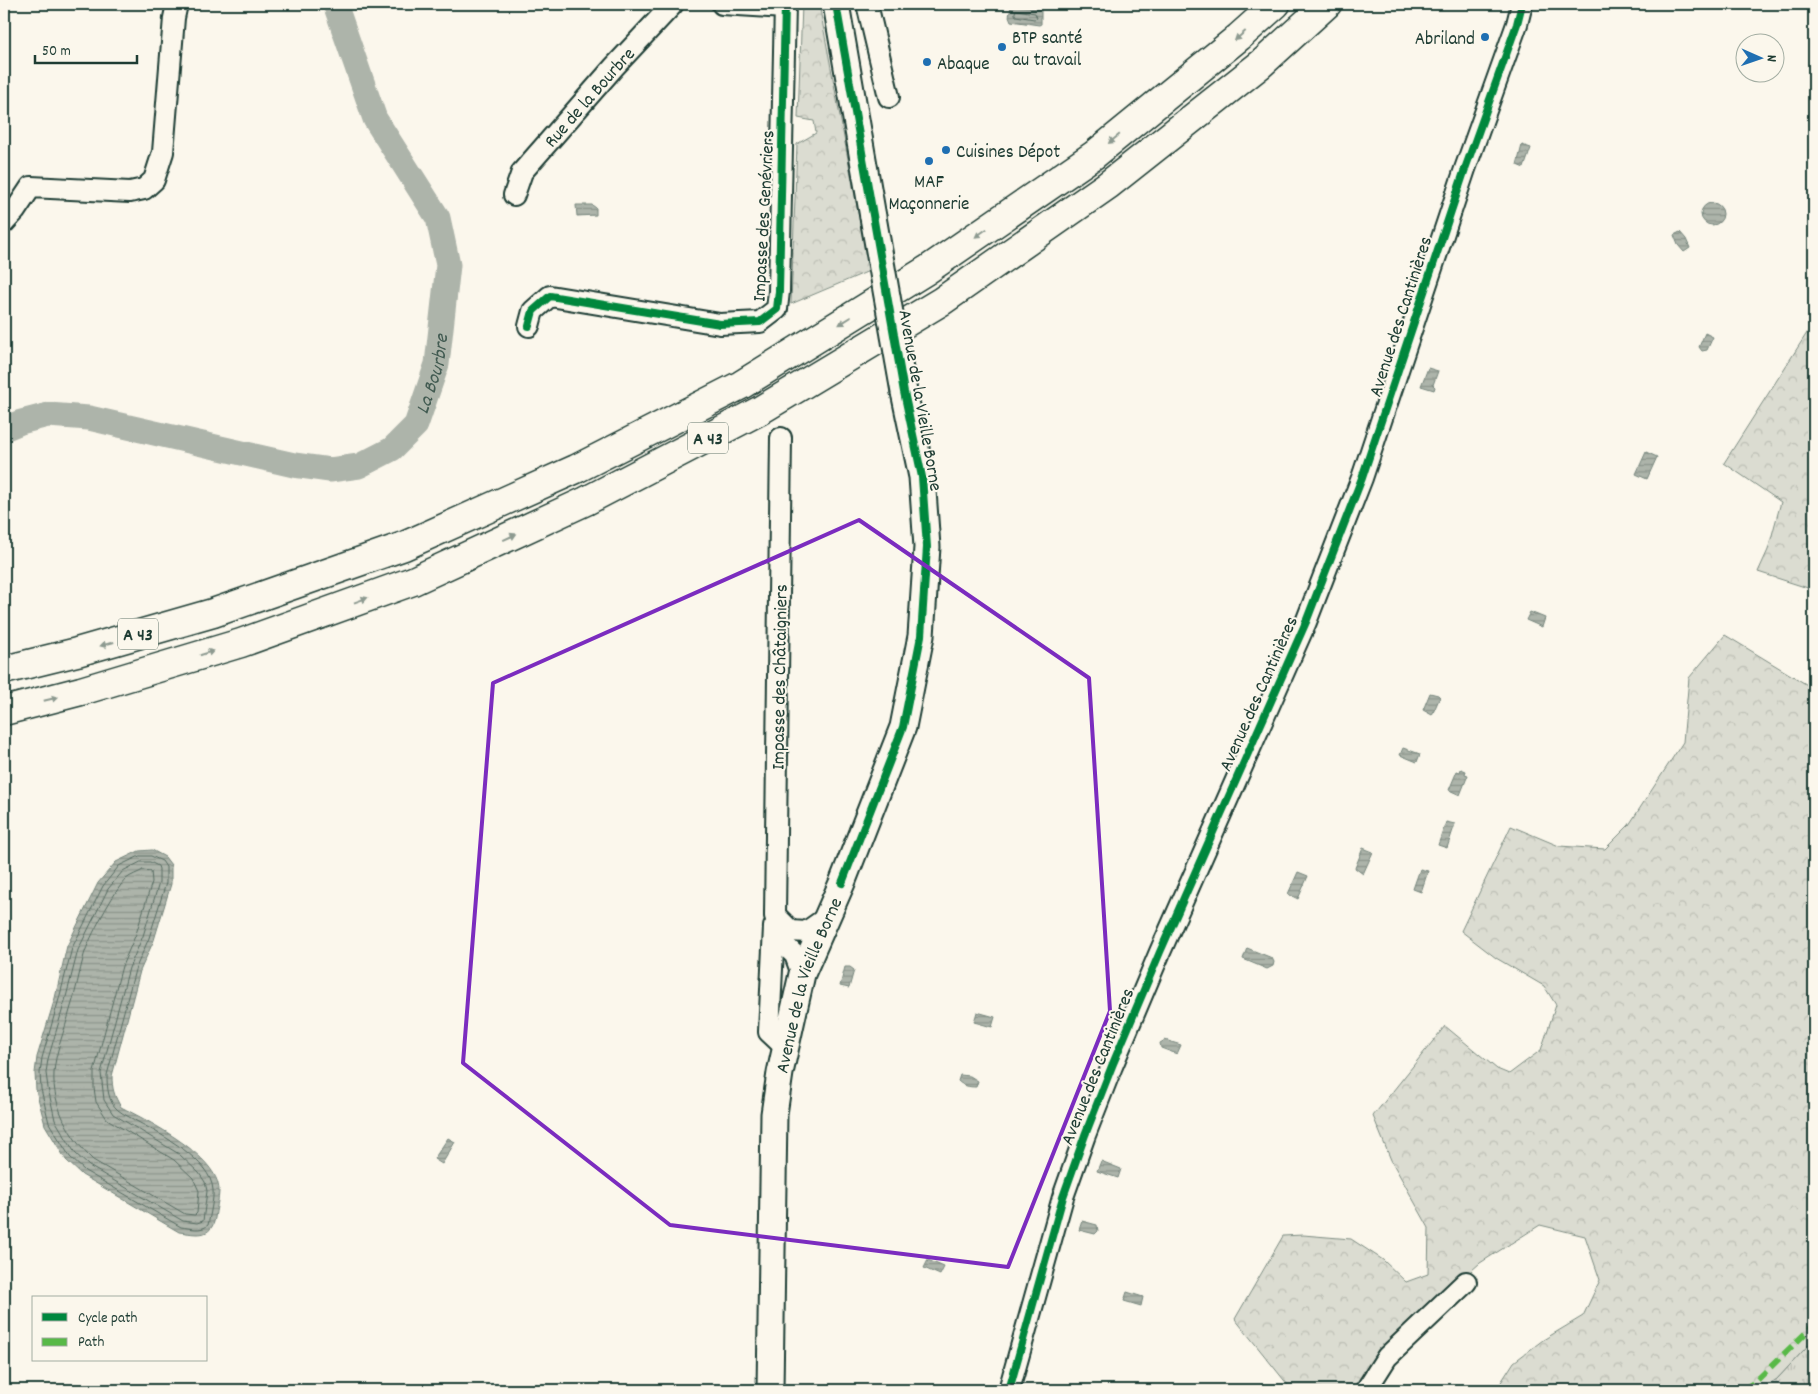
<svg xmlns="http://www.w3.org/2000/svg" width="1818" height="1394" font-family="Dekko,sans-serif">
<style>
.grass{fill:url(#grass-tufts);stroke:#7d8c82}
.forest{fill:url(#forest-crowns);stroke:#7d8c82}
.water{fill:url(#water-rules);stroke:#74847b}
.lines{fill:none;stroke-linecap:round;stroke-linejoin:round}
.shore{stroke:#586d63;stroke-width:1}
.river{stroke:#adb4aa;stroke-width:25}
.minor-casing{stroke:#1f3d34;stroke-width:24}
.major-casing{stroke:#1f3d34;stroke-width:29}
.highway-casing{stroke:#1f3d34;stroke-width:31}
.minor{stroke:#fbf7ec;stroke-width:20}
.major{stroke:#fbf7ec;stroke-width:25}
.highway{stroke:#fbf7ec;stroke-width:28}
.major-bridge-casing{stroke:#1f3d34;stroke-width:29;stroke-linecap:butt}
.major-bridge{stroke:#fbf7ec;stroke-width:25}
.quiet{stroke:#58b947;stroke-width:6;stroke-dasharray:12 6;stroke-linecap:butt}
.cycleway-casing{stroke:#fbf7ec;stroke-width:11}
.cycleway{stroke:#00873e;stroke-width:8}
.oneway{fill:#8d9a90}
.marked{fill:none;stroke:#7b2cbf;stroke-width:4;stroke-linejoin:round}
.poi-dot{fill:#1f6fb2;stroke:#fbf7ec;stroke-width:2}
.labels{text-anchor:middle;stroke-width:4;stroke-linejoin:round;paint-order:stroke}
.shield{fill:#fbf7ec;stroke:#61756b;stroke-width:1}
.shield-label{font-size:18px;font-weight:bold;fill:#1f3d34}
.poi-label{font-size:19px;fill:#1f3d34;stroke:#fbf7ec;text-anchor:start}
.street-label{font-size:19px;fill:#1f3d34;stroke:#fbf7ec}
.water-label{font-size:20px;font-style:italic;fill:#425b52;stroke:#fbf7ec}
</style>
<defs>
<pattern id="grass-tufts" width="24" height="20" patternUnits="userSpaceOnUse" patternTransform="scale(1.25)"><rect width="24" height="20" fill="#dbdcd1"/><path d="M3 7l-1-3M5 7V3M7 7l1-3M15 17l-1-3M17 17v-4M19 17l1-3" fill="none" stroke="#bcbeb4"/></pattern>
<pattern id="forest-crowns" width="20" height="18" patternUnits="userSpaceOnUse" patternTransform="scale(1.25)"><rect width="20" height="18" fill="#dbdcd1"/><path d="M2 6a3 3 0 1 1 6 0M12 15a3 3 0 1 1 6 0" fill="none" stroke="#bcbeb4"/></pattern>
<pattern id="water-rules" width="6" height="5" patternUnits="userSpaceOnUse" patternTransform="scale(1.25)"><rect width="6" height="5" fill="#adb4aa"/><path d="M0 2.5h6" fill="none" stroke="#8c948b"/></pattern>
</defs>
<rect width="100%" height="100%" fill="#fbf7ec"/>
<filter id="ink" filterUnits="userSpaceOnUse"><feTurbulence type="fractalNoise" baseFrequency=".02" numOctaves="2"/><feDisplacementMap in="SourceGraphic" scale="10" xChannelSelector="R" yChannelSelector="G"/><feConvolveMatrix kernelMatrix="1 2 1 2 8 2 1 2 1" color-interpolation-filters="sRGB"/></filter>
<g filter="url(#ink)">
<path class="grass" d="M 1814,1339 L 1814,1390 L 1760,1390 L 1777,1379 Z"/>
<g class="forest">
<path d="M 802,4 L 819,4 L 869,271 L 791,304 L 797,144 L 816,133 L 814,121 L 798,118 Z"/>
<path d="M 1814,322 L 1814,590 L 1758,572 L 1768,550 L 1781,502 L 1724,463 Z"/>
<path d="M 1725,635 L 1814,689 L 1814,1339 L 1777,1379 L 1760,1390 L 1496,1390 L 1514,1362 L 1543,1340 L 1583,1316 L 1600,1280 L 1585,1236 L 1540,1225 L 1480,1263 L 1399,1335 L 1360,1390 L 1292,1390 L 1235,1319 L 1283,1236 L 1303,1235 L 1351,1239 L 1383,1260 L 1406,1282 L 1428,1274 L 1429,1228 L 1391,1160 L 1373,1116 L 1445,1026 L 1497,1069 L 1509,1074 L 1541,1050 L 1556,1005 L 1544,986 L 1496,958 L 1461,931 L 1511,826 L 1559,846 L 1605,849 L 1629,825 L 1683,742 L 1689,678 Z"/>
</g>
<g class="water">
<path d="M 1015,5 L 1041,9 L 1041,24 L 1039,25 L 1011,21 L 1009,16 L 1011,7 Z"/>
<path d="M 1522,145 L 1531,148 L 1524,168 L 1517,165 Z"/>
<circle cx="1712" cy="214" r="11"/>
<path d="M 576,205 L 592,205 L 596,208 L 596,215 L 577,216 Z"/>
<path d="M 1680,232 L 1686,239 L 1690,248 L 1684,252 L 1678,245 L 1674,235 Z"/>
<path d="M 1705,333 L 1713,337 L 1707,350 L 1702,351 L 1699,347 Z"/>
<path d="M 1428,368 L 1438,371 L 1433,385 L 1435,387 L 1434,390 L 1421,386 Z"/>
<path d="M 1646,452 L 1657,457 L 1647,479 L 1636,474 Z"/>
<path d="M 1530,612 L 1545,618 L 1542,627 L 1526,620 Z"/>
<path d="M 1430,693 L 1438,695 L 1440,697 L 1432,715 L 1423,710 Z"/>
<path d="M 1403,748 L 1420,754 L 1417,762 L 1400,755 Z"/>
<path d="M 1461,769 L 1466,771 L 1465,774 L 1468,775 L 1460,795 L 1449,790 L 1457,771 L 1460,772 Z"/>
<path d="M 1446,822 L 1455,824 L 1447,848 L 1438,845 Z"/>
<path d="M 1363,848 L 1373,852 L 1363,874 L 1355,868 Z"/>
<path d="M 152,850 L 165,857 L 171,865 L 171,884 L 154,940 L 140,971 L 112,1076 C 112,1088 114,1096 121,1107 C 148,1121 219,1156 219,1191 C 219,1199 216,1210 215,1218 C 211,1239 196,1234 179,1232 L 82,1175 L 66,1160 L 45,1125 L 36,1090 L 35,1073 L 37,1057 L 55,998 L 67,946 L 98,883 L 116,862 L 139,851 Z"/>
<path d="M 1420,869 L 1428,871 L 1421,892 L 1413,889 Z"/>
<path d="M 1298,872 L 1308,876 L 1298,899 L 1288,894 Z"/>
<path d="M 1247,948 L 1272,958 L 1274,962 L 1273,966 L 1267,969 L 1243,959 Z"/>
<path d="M 845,967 L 850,967 L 854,970 L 849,988 L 840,986 Z"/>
<path d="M 977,1012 L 995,1017 L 992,1027 L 974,1022 Z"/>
<path d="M 1165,1040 L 1181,1045 L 1177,1054 L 1161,1048 L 1160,1043 Z"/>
<path d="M 960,1075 L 970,1076 L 978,1081 L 976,1087 C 969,1087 963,1086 958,1081 Z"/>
<path d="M 448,1138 L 455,1142 L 442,1164 L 434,1159 Z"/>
<path d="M 1101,1161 L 1121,1169 L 1118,1178 L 1097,1171 Z"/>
<path d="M 1082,1221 L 1097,1225 L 1098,1231 L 1095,1234 L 1079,1230 Z"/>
<path d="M 928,1260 L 944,1267 L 940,1275 L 924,1268 Z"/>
<path d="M 1127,1292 L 1143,1297 L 1141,1306 L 1124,1301 Z"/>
</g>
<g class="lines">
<g class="shore">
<path d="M 1016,10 L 1035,13 L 1037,18 L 1034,19 L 1016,16 L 1015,14 Z"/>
<path d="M 140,856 L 151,856 L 162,861 L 166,867 L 166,883 L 149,938 L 135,970 L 107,1075 C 107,1087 108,1102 118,1110 C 124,1115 132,1118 138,1122 C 162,1135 211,1160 213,1190 C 214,1198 210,1216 208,1225 C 201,1232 190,1228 181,1227 L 85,1171 L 70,1157 L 49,1123 L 41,1089 L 40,1073 L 42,1058 L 59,999 L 72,948 L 103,886 L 119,866 Z"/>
<path d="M 141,862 L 150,862 L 158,866 L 159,869 L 159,883 L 143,936 L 129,968 L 101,1073 L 104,1100 L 113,1114 L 179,1154 L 199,1173 L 205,1182 L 207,1191 L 203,1221 L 197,1223 L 183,1221 L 89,1166 L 75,1153 L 55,1120 L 48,1088 L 46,1073 L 48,1059 L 65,1001 L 78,950 L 108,889 L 123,871 Z"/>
<path d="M 143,870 L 151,871 L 152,882 L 136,934 L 122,966 L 94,1072 L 94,1088 L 96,1102 L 107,1119 L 174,1160 L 193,1178 L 199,1191 L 197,1213 L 195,1215 L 185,1214 L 93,1160 C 70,1138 52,1106 54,1073 C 55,1052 65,1030 70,1010 C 76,992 79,973 84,955 C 89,938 114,891 126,879 C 131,875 138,873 143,870 Z"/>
</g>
<path class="river" id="s1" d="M 4,429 L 21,422 L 48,415 L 89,418 L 294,465 L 330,470 L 359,466 L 392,449 L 416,425 L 437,364 L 448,265 L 438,218 L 375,119 L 335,4"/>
<defs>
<g id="minor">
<path d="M 722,4 L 785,8"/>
<path d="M 867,4 L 889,97"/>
<path id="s2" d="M 514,195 L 522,172 L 614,67 L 673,4"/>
<path d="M 4,223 L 15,211 L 31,187 L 130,192 L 144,189 L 154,180 L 163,152 L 174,18 L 177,4"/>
<path d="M 529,326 L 533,311 L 550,296 L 720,324 L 760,322 L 777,309 L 779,291 L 785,4"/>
<path d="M 781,438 L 775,915 L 780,941 L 795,955 L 802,974"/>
<path d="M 775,915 L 791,931 L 806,932 L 826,918"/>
<path d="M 774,927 L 769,1032 L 785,1047"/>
<path d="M 1009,1390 L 1063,1197 L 1085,1135 L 1112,1066 L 1160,952 L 1306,622 L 1323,578 L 1362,478 L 1465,169 L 1517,24 L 1522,4"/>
<path d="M 1366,1390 L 1387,1357 L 1466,1282"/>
</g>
<g id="major">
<path d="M 836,4 L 873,217"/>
<path id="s3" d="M 770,1390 L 774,1114 L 780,1073 L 802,974 L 842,883 L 903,727 L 921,636 L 927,547 L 922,477 L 904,392"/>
</g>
<g id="highway">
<path d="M 4,670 L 77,652 L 213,613 L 404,546 L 576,469 L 741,385 L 927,270 L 1094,155 L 1239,37 L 1276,4"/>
<path d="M 4,711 L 81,691 L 241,643 L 413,581 L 586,501 L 759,411 L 942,301 L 1108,185 L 1261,64 L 1327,4"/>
</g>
</defs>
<use href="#minor" class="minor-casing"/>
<use href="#major" class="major-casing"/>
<use href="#highway" class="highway-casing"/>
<use href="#minor" class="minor"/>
<use href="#major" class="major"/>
<use href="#highway" class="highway"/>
<defs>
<path id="major-bridge" d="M 873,217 L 904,392"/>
</defs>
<use href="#major-bridge" class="major-bridge-casing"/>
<use href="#major-bridge" class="major-bridge"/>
<path class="quiet" d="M 1743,1390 L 1755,1382 L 1814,1325"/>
<defs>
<g id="cycleway">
<path d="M 836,4 L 904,392 L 922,477 L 927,547 L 921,636 L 903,727 L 842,883"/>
<path d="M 529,326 L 533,311 L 550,296 L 720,324 L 760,322 L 777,309 L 779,291 L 785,4"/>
<path d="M 1009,1390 L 1063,1197 L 1085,1135 L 1112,1066 L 1160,952 L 1306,622 L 1323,578 L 1362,478 L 1465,169 L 1517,24 L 1522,4"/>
</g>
</defs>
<use href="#cycleway" class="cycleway-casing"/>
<use href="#cycleway" class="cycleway"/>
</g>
<defs><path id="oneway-solid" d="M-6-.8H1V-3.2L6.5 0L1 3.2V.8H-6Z" transform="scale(1.25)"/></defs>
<g class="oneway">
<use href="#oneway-solid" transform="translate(1240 36) rotate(139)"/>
<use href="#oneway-solid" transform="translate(1114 139) rotate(141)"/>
<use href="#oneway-solid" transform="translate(981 233) rotate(145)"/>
<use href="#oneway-solid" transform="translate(845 321) rotate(148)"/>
<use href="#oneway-solid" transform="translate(510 537) rotate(-25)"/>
<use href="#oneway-solid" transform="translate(361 600) rotate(-20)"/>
<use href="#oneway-solid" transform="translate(107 644) rotate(164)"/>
<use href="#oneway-solid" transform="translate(207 653) rotate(-17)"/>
<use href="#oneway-solid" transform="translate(51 699) rotate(-14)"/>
</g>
</g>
<path class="marked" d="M 859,520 L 1089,678 L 1110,1011 L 1008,1267 L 670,1225 L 463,1063 L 493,683 Z"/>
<g class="poi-dot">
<circle cx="1485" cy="37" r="5"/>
<circle cx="1002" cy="47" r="5"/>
<circle cx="927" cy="62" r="5"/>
<circle cx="946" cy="150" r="5"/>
<circle cx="929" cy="161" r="5"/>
</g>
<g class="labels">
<g class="shield">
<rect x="688" y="422.5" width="40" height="31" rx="4"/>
<rect x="118" y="618.5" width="40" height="31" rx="4"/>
</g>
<g class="shield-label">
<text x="708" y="444">A 43</text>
<text x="138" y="640">A 43</text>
</g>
<g class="poi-label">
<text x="1012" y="43">BTP santé<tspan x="1012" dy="22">au travail</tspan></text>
<text x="1475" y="44" text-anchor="end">Abriland</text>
<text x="937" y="69">Abaque</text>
<text x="956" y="157">Cuisines Dépot</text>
<text x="929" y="187" text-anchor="middle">MAF<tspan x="929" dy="22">Maçonnerie</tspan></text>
</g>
<g class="street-label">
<text dy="7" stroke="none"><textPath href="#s2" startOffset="125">Rue de la Bourbre</textPath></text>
<text transform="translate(762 216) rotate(-87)" y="7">Impasse des Genévriers</text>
<text transform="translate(1399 316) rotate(-72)" y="7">Avenue des Cantinières</text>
<text transform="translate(922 400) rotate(80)" y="7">Avenue de la Vieille Borne</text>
<text transform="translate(778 677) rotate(-89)" y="7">Impasse des Châtaigniers</text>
<text transform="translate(1257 693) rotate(-66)" y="7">Avenue des Cantinières</text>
<text dy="7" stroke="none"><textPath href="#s3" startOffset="410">Avenue de la Vieille Borne</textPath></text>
<text transform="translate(1096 1066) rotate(-68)" y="7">Avenue des Cantinières</text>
</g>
<g class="water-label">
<text dy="7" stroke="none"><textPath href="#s1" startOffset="488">La Bourbre</textPath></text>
</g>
</g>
<rect width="1818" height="1394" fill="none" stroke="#fbf7ec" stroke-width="20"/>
<rect x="10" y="10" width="1798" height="1374" fill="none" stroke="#1f3d34" stroke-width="2" filter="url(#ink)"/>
<rect x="32" y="1296" width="175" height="65" fill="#fbf7ec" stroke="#a3ada2"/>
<rect x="42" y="1313" width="25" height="8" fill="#00873e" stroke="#a3ada2"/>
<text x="78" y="1322" font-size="15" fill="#1f3d34">Cycle path</text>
<rect x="42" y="1338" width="25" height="8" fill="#58b947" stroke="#a3ada2"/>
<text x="78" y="1346" font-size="15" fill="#1f3d34">Path</text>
<g transform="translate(1760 58) rotate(92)"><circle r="24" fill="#fbf7ec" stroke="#a3ada2"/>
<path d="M0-4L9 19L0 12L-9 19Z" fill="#1f6fb2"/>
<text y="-8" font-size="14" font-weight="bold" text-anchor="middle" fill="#1f3d34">N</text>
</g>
<path d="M35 55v8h102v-8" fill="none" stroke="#1f3d34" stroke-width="2.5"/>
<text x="42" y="55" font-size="15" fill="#1f3d34" stroke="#fbf7ec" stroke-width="4" paint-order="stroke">50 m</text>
</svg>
